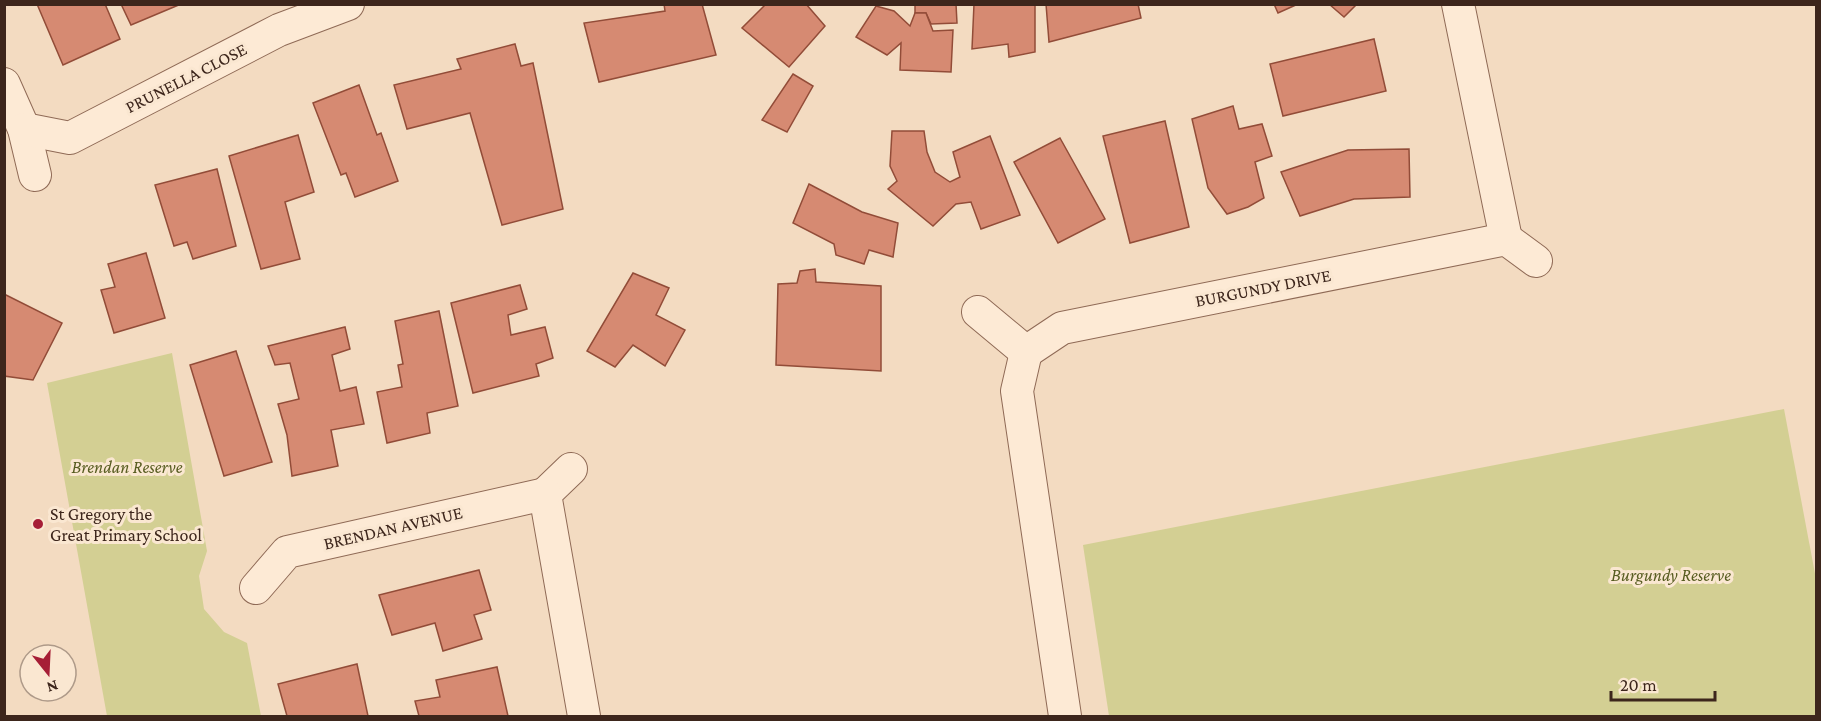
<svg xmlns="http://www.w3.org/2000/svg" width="1821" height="721" font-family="'Crimson Pro',serif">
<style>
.green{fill:#d3cf93}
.building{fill:#d68a72;stroke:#924c38;stroke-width:1.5}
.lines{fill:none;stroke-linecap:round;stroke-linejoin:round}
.minor-casing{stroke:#8f6a56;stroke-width:34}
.minor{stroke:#fdead5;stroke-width:32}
.poi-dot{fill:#a61e36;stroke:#fae7d1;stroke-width:2}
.labels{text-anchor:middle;stroke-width:6;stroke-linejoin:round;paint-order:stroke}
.street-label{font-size:18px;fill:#3d261c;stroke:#fae7d1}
.park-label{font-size:18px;font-style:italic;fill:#575c20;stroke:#fae7d1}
.poi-label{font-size:18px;fill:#3d261c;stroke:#fae7d1;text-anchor:start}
</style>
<rect width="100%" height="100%" fill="#f3dbc1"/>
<g class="green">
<path d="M 172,353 L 207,551 L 199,576 L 204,609 L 224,632 L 247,643 L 261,716 L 107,716 L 47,383 Z"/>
<path d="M 1784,409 L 1816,579 L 1816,716 L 1109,716 L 1083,545 Z"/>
</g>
<g class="building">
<path d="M 37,4 L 105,4 L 120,39 L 63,65 Z"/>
<path d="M 121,4 L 181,4 L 131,25 Z"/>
<path d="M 664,4 L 702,4 L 716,55 L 599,82 L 584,23 L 665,11 Z"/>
<path d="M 766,4 L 806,4 L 825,26 L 789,67 L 742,28 Z"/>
<path d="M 915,4 L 956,4 L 957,23 L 931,24 L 926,13 L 915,13 Z"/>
<path d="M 974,4 L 1035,4 L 1035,52 L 1009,57 L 1008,44 L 972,49 Z"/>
<path d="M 1046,4 L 1138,4 L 1141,18 L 1049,42 Z"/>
<path d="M 1274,4 L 1298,4 L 1278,13 Z"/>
<path d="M 1329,4 L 1357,4 L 1344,17 Z"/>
<path d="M 876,6 L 894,11 L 910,26 L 915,13 L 926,13 L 933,31 L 953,30 L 951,72 L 900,70 L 901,43 L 887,55 L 856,37 Z"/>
<path d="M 1374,39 L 1386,91 L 1283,116 L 1270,64 Z"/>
<path d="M 515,44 L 521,66 L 533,63 L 563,209 L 502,225 L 470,113 L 407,129 L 394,85 L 461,69 L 457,59 Z"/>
<path d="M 793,74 L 813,86 L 787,132 L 762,120 Z"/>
<path d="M 359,85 L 377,135 L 381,133 L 398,181 L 355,197 L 346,173 L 341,175 L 313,103 Z"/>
<path d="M 1233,106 L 1239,129 L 1262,124 L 1272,156 L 1255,162 L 1264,198 L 1248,207 L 1227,214 L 1208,188 L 1192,119 Z"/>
<path d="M 1165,121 L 1189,227 L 1130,243 L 1103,136 Z"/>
<path d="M 892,131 L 924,131 L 927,152 L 935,172 L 950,182 L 960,177 L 953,152 L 990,136 L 1020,215 L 981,229 L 971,202 L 956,204 L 933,226 L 888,189 L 897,181 L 890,166 Z"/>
<path d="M 298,135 L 314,192 L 285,202 L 300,259 L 261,269 L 229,156 Z"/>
<path d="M 1060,138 L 1105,219 L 1058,243 L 1014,162 Z"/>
<path d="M 1409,149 L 1410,197 L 1354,199 L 1300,216 L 1281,172 L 1348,150 Z"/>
<path d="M 217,169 L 236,246 L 193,259 L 187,242 L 174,246 L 155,185 Z"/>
<path d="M 809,184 L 862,212 L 898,223 L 893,257 L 869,250 L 864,264 L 836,255 L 834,244 L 793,223 Z"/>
<path d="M 146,253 L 165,318 L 114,333 L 101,290 L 115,287 L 108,264 Z"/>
<path d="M 815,269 L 816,282 L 881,286 L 881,371 L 776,365 L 778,284 L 797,283 L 800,271 Z"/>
<path d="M 633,273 L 669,288 L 656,315 L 685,330 L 665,366 L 633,345 L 615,367 L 587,351 Z"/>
<path d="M 520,285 L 527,309 L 508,315 L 511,335 L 545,327 L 553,358 L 536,364 L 539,376 L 473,393 L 451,303 Z"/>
<path d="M 4,294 L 62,323 L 33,380 L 4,376 Z"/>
<path d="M 439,311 L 458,406 L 427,413 L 430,433 L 387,443 L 377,392 L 402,387 L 398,365 L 403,364 L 395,321 Z"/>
<path d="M 345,327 L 350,349 L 332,355 L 340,391 L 356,387 L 364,424 L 331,430 L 338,466 L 292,476 L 287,435 L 278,404 L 299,399 L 290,363 L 275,365 L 268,346 Z"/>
<path d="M 236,351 L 272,462 L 224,476 L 190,365 Z"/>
<path d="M 479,570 L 491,610 L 474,615 L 482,639 L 443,651 L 435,623 L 392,635 L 379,595 Z"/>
<path d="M 357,664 L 368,716 L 287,716 L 278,684 Z"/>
<path d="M 497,667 L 508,716 L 419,716 L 415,701 L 440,697 L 436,680 Z"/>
</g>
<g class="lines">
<defs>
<g id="minor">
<path d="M 1458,4 L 1506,239"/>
<path d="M 4,84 L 24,129 L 35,175"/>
<path d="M 24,129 L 70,138 L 279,30 L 348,4"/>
<path d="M 978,312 L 1026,352 L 1017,391 L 1065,716"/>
<path d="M 1026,352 L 1062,328 L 1506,239 L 1536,261"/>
<path d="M 571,469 L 545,494 L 584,716"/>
<path d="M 256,588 L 287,552 L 545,494"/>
</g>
</defs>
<use href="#minor" class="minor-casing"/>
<use href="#minor" class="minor"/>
</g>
<circle class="poi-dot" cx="38" cy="524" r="6"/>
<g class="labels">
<g class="street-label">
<text transform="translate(186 78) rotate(-27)" y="6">PRUNELLA CLOSE</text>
<text transform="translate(1263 288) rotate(-11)" y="6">BURGUNDY DRIVE</text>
<text transform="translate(393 528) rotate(-13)" y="6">BRENDAN AVENUE</text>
</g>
<g class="park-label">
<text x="127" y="473">Brendan Reserve</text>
<text x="1671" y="581">Burgundy Reserve</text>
</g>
<g class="poi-label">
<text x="50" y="520">St Gregory the<tspan x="50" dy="21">Great Primary School</tspan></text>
</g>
</g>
<rect width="1821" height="721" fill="none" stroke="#3d261c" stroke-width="12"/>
<g transform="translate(48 673) rotate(162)"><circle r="28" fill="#fae7d1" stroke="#ae9a89" stroke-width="1.5"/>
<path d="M0-4.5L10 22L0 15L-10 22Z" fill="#a61e36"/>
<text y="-9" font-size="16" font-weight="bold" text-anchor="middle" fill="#3d261c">N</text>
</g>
<path d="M1611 691v9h104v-9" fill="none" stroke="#3d261c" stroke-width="3"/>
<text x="1620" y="691" font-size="18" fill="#3d261c" stroke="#fae7d1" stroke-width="4.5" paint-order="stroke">20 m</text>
</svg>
